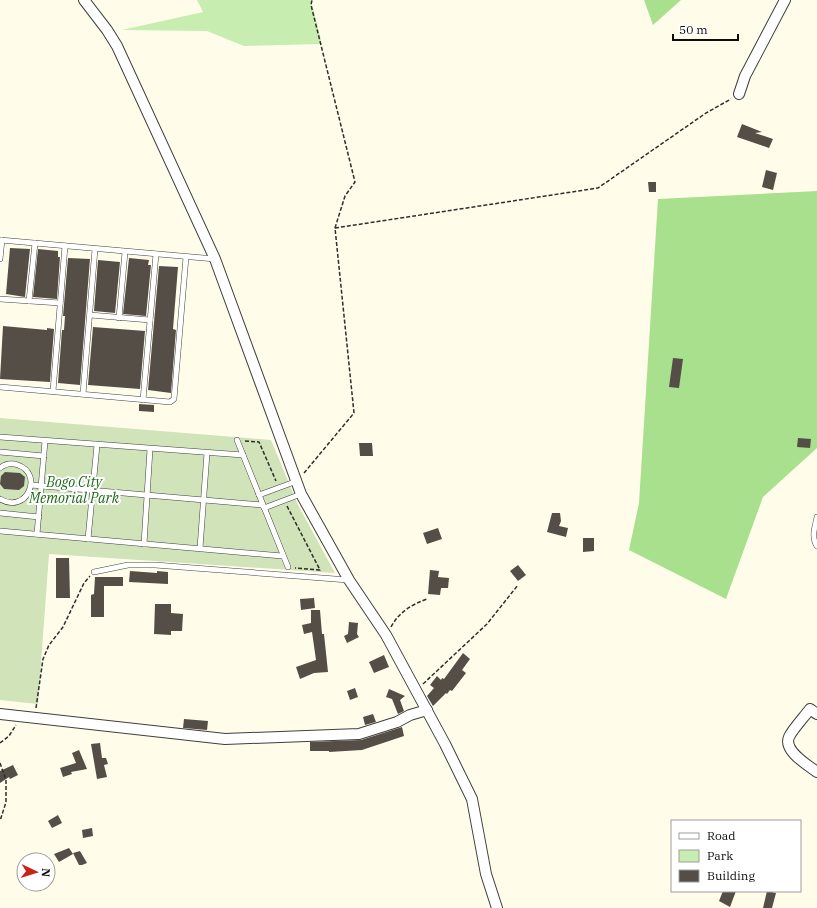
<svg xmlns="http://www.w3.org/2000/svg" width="817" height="908" font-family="'IBM Plex Serif',serif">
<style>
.green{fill:#c8edb0}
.forest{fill:#a9e08d}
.cemetery{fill:#d0e3b9}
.building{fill:#554e47}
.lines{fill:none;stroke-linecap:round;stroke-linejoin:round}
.lane-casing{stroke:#3f3f3f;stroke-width:6}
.street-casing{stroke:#3f3f3f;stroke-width:12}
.path{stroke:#2e2e2e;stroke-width:1.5;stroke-dasharray:4 2;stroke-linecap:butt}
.lane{stroke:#fff;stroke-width:5}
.street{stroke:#fff;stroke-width:10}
.labels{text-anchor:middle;stroke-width:4;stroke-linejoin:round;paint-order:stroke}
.park-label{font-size:14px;font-style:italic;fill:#1d6916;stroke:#fff}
</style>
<rect width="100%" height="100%" fill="#fffdea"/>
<path class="green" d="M 197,0 L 311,0 L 322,44 L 244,46 L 207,31 L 122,30 L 203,12 Z"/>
<g class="forest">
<path d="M 644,0 L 681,0 L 653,25 Z"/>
<path d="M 817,191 L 817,448 L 763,497 L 726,599 L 629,550 L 639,503 L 658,199 Z"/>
</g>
<path class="cemetery" d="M 0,418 L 271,440 L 298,505 L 335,573 L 49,554 L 38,704 L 0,700 Z"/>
<g class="building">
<path d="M 742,124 L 762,132 L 755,133 L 773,139 L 769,148 L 737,137 Z"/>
<path d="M 766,170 L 777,173 L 773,190 L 762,187 Z"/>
<path d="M 648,182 L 656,182 L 656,192 L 649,192 Z"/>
<path d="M 10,248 L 30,249 L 25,297 L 6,294 Z"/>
<path d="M 38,249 L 58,251 L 58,257 L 60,257 L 57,299 L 33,297 Z"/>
<path d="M 68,258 L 90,259 L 80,385 L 58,383 L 62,330 L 64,330 L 65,316 L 63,316 Z"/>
<path d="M 129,258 L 149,260 L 148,265 L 151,265 L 146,316 L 123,314 Z"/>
<path d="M 98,260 L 120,262 L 115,313 L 94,311 Z"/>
<path d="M 159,266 L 178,267 L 173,329 L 176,330 L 171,393 L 148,390 Z"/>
<path d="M 3,326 L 47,330 L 47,328 L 54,329 L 50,382 L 0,379 Z"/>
<path d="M 93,327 L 145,331 L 140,389 L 88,385 Z"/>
<path d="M 673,358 L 683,359 L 679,388 L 669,387 Z"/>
<path d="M 139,404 L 154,405 L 154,412 L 139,411 Z"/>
<path d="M 798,438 L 811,439 L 810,448 L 797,447 Z"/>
<path d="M 359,443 L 372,443 L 373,456 L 360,456 Z"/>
<path d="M 5,472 L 20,473 L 25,477 L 24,486 L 19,490 L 4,489 L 0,484 L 1,476 Z"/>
<path d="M 552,513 L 560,513 L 561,521 L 559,526 L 568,528 L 566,537 L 547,532 Z"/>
<path d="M 438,528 L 442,539 L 427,544 L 423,533 Z"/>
<path d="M 583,538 L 594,538 L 594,551 L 583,552 Z"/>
<path d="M 56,558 L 69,558 L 70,598 L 56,598 Z"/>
<path d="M 518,565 L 526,575 L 518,581 L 510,571 Z"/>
<path d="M 430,570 L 439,571 L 438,577 L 449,578 L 448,588 L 441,588 L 440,595 L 428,594 Z"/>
<path d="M 130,571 L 157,573 L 157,571 L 168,572 L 168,584 L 129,582 Z"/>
<path d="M 95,577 L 123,577 L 123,586 L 104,586 L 104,617 L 91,617 L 91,595 L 94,594 Z"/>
<path d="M 314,598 L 315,608 L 301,610 L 300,599 Z"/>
<path d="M 155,604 L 171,604 L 171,613 L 183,614 L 182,631 L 171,631 L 171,635 L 154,634 Z"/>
<path d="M 311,610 L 320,610 L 322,634 L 324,634 L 328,672 L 314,673 L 300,679 L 296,667 L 316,660 L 312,632 L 304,634 L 302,625 L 311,623 Z"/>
<path d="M 349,622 L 358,623 L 357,634 L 359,637 L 347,643 L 344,636 L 348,634 Z"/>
<path d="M 463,653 L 470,659 L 462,670 L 466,673 L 452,691 L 450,690 L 447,694 L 446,693 L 433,706 L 427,696 L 434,688 L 430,685 L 437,676 L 441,680 L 442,678 L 444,679 Z"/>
<path d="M 384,655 L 389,667 L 374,673 L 369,662 Z"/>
<path d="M 355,688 L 358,697 L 350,700 L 347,691 Z"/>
<path d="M 389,689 L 405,696 L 400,700 L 404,711 L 398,714 L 392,699 L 386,697 Z"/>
<path d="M 373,714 L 376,722 L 365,725 L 363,717 Z"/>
<path d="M 184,719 L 208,721 L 207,730 L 183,728 Z"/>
<path d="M 402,727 L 404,736 L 362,750 L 329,752 L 329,751 L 310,751 L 310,742 L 361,740 Z"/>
<path d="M 100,743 L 102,758 L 106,758 L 108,764 L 104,765 L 107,777 L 97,779 L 91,744 Z"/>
<path d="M 79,750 L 87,769 L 71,772 L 72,774 L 63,777 L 60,768 L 76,763 L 72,753 Z"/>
<path d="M 13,765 L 18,775 L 10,779 L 9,777 L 0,783 L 0,771 Z"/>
<path d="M 58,815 L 62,823 L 52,828 L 48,821 Z"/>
<path d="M 92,828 L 93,836 L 83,838 L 82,830 Z"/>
<path d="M 69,848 L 73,854 L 59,862 L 54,854 Z"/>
<path d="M 80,851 L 87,863 L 82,865 L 79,865 L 73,853 Z"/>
<path d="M 723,891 L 736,891 L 730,907 L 719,901 Z"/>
<path d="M 767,891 L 776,893 L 772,908 L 763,908 Z"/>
</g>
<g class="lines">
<defs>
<g id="lane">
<path d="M 0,240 L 215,259"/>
<path d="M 0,259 L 2,240"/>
<path d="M 0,299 L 60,303"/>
<path d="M 29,301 L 35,243"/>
<path d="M 90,315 L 150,320"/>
<path d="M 119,318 L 125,252"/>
<path d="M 0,387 L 170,402 L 174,399 L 186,257"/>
<path d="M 53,391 L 65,246"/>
<path d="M 83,394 L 95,249"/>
<path d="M 143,400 L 156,254"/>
<path d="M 0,437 L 243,455"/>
<path d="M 237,440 L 288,567"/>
<path d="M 0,452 L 44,456"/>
<path d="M 0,468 C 5,464 12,463 18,465 C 44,474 27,515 0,499"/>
<path d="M 31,485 L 262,505"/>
<path d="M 259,495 L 297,481"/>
<path d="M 264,508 L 301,494"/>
<path d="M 0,513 L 39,517"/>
<path d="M 817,517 C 815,527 811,537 817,546"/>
<path d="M 0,531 L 282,556"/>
<path d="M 37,534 L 45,441"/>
<path d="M 88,539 L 97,445"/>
<path d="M 144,544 L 150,449"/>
<path d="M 200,548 L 207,453"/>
<path d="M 94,572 L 128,565 L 155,565 L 348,580"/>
</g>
<g id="street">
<path d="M 84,0 L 107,30 L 117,46 L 215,259 L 301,494 L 349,580 L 386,635 L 445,744 L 472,799 L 486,874 L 497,908"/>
<path d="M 739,94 L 745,76 L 785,0"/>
<path d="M 0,714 L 225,739 L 359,734 L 397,722 L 410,715 L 427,710"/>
<path d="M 817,714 L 810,709 C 805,716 792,730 789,737 C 783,751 808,765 817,772"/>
</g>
</defs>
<use href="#lane" class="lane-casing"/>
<use href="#street" class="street-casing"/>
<g class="path">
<path d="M 335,228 L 598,188 L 706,113 L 731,99"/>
<path d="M 245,441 L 259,442 L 276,481"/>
<path d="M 304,473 L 354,413 L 335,228 L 345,196 L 355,182 L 311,5 L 312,0"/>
<path d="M 287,506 L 320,570 L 295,568"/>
<path d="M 391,627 C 399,612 411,605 427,599"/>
<path d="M 423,684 L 487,624 L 518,585"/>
<path d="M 36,708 L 43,659 L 49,645 L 63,627 L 84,583 L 90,576"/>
<path d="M 0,743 L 9,736 L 16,725"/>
<path d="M 0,763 L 6,780 L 6,802 L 0,821"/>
</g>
<use href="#lane" class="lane"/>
<use href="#street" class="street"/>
</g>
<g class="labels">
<g class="park-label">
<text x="74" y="487">Bogo City<tspan x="74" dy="16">Memorial Park</tspan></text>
</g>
</g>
<rect x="671" y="820" width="130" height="72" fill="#ffffff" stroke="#9e9e9e"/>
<rect x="679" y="833" width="20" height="6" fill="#ffffff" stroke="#9e9e9e"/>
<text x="707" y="840" font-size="12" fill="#0c0c0c">Road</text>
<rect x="679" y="850" width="20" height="12" fill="#c8edb0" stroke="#9e9e9e"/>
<text x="707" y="860" font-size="12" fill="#0c0c0c">Park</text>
<rect x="679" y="870" width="20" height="12" fill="#554e47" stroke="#9e9e9e"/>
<text x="707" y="880" font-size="12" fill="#0c0c0c">Building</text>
<g transform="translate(36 872) rotate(94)"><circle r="19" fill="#ffffff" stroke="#9e9e9e"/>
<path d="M0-3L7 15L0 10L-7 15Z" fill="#c92216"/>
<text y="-6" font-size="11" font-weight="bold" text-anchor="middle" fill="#0c0c0c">N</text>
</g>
<path d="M673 34v6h65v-6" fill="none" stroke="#0c0c0c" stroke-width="2"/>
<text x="679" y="34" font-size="12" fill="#0c0c0c" stroke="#ffffff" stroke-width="3" paint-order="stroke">50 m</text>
</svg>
